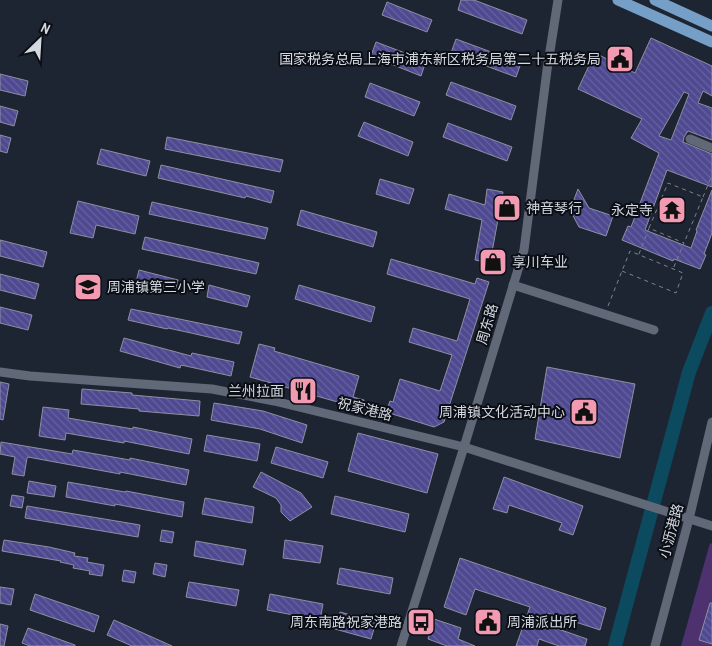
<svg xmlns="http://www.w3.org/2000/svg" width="712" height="646" font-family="'Archivo Narrow','Noto Sans SC',sans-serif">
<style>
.pitch{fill:#4e316f}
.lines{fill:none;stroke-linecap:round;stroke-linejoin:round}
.river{stroke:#0c4b5f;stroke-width:14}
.building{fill:url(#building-back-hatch);stroke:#8e8fa1;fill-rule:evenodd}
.path{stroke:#7d838e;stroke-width:1;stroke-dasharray:4 4;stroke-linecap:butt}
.minor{stroke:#616979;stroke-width:9}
.major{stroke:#759fc6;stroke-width:11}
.labels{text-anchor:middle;stroke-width:4;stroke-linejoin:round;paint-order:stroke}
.poi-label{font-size:14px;fill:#d3d8e1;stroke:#0b0e14;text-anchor:end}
.street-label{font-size:14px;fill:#d3d8e1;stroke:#0b0e14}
</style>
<defs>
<pattern id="building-back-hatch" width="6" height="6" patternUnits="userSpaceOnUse" patternTransform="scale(1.25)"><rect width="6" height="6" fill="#4e4990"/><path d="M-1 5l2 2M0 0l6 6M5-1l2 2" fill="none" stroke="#67629f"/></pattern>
</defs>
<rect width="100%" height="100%" fill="#1e2532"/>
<path class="pitch" d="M 710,543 L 712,544 L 712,646 L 681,646 Z"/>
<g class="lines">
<path class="river" d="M 615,646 L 689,372 L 712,313"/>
</g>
<g class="building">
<path d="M 461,0 L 474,0 L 527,20 L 522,34 L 458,10 Z"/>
<path d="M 387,2 L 432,20 L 427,32 L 382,15 Z"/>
<path d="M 651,38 L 712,66 L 712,96 L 703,91 L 698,103 L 712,108 L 712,140 L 688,131 L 684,137 L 683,142 L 712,154 L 712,187 L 667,170 L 645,230 L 691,248 L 697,231 L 696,230 L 712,190 L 712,233 L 704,254 L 706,255 L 700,269 L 674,259 L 673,261 L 622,240 L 628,226 L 631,227 L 659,153 L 631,138 L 642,119 L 578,89 L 595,53 L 635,73 ZM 684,92 L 689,94 L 671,140 L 659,136 Z"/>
<path d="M 456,39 L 521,63 L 516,77 L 451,53 Z"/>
<path d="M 376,42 L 426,61 L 421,76 L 371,56 Z"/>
<path d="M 0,74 L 28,81 L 25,96 L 0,90 Z"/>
<path d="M 451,82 L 516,106 L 511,120 L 446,95 Z"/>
<path d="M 370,83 L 420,102 L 414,116 L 365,97 Z"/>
<path d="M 0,106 L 18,111 L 14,126 L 0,122 Z"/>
<path d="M 364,122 L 413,142 L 408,156 L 358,136 Z"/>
<path d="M 448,123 L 512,147 L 507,161 L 443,137 Z"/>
<path d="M 0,135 L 11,138 L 7,153 L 0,151 Z"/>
<path d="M 167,137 L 283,160 L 280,172 L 165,149 Z"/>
<path d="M 101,149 L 150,161 L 146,176 L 97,164 Z"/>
<path d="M 161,165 L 274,191 L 271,203 L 246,196 L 245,198 L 158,178 Z"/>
<path d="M 380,179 L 414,189 L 409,204 L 376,194 Z"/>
<path d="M 487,189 L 503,192 L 490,263 L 475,260 L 482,220 L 445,209 L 449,194 L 485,205 Z"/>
<path d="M 578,189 L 589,208 L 613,216 L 606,236 L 579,227 L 570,210 Z"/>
<path d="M 78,201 L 139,216 L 135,234 L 96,225 L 93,238 L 70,233 Z"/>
<path d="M 152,202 L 268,228 L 265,239 L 149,214 Z"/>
<path d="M 301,210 L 377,232 L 373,247 L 297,225 Z"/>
<path d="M 145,237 L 259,263 L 256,274 L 142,249 Z"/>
<path d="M 0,240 L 47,252 L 43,267 L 0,256 Z"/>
<path d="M 391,259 L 475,284 L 477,278 L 489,282 L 444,422 L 434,427 L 386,412 L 390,401 L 393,402 L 400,379 L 440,391 L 452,355 L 409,342 L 413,328 L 457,341 L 470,299 L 387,274 Z"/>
<path d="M 139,270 L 178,280 L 175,292 L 136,282 Z"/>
<path d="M 0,274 L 39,284 L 35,299 L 0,290 Z"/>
<path d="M 209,285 L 250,296 L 247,307 L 207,297 Z"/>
<path d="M 299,285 L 375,307 L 371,322 L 295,299 Z"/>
<path d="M 0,307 L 32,315 L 28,330 L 0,323 Z"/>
<path d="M 131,309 L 242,332 L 239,344 L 191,333 L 168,328 L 167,329 L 128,320 Z"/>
<path d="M 124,338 L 191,356 L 192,353 L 234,362 L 231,376 L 181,365 L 180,368 L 120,351 Z"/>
<path d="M 259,344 L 275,348 L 274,351 L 359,376 L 353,397 L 364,400 L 362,409 L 250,377 Z"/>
<path d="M 547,367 L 635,384 L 620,458 L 535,439 Z"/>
<path d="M 0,382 L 9,384 L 3,420 L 0,419 Z"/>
<path d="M 82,389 L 132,393 L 132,395 L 200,401 L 199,416 L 139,411 L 139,409 L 81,404 Z"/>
<path d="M 214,403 L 263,411 L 307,425 L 302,443 L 260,429 L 211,420 Z"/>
<path d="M 43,407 L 69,410 L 68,418 L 133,429 L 133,427 L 192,439 L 189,454 L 124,441 L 124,443 L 66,433 L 65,440 L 39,436 Z"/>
<path d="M 358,433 L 438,454 L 427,493 L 348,471 Z"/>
<path d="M 207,435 L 260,444 L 257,461 L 204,451 Z"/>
<path d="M 1,442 L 72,454 L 73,450 L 130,460 L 130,458 L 189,470 L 186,485 L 120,472 L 120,474 L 28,457 L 27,458 L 24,476 L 12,474 L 15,457 L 0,454 Z"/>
<path d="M 276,447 L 328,462 L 323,478 L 271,463 Z"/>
<path d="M 261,472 L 301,493 L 312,507 L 290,521 L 281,512 L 281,505 L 276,498 L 253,487 Z"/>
<path d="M 504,477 L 583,506 L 573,535 L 559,530 L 562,523 L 509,505 L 507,513 L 493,509 Z"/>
<path d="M 29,481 L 56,486 L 54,497 L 27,493 Z"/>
<path d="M 68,482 L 125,492 L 126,491 L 184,502 L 182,517 L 115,504 L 115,506 L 66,497 Z"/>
<path d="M 12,495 L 24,497 L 22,508 L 10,506 Z"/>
<path d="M 335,496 L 409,514 L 405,532 L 331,514 Z"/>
<path d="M 205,498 L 254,507 L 252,523 L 202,514 Z"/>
<path d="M 27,506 L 140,525 L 138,537 L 25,518 Z"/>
<path d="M 162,530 L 174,532 L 172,543 L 160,541 Z"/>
<path d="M 4,540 L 49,547 L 75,553 L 74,556 L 88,558 L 87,562 L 104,565 L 102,576 L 89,574 L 90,571 L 73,568 L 74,565 L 60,562 L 61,561 L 2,551 Z"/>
<path d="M 285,540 L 323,546 L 320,563 L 283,558 Z"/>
<path d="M 196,541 L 246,550 L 243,565 L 194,556 Z"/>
<path d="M 460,558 L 606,608 L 600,630 L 548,613 L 544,624 L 587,639 L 585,646 L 559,646 L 539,639 L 537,646 L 516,646 L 530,607 L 475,589 L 466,615 L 444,607 Z"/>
<path d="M 155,563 L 167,565 L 165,577 L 153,574 Z"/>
<path d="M 340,568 L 393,578 L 390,594 L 337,584 Z"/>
<path d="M 124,570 L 136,572 L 134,583 L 122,581 Z"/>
<path d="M 189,582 L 239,590 L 236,606 L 186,597 Z"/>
<path d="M 0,587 L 14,589 L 11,605 L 0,603 Z"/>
<path d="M 35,594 L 99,616 L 94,632 L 30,610 Z"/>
<path d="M 270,594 L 323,604 L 320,620 L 267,610 Z"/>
<path d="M 710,603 L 712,603 L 712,644 L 699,640 Z"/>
<path d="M 340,612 L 376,622 L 371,639 L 335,629 Z"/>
<path d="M 434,619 L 461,628 L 458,639 L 475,646 L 447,646 L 428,639 Z"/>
<path d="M 114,620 L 172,646 L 132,646 L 107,635 Z"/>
<path d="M 0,624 L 8,626 L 4,646 L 0,646 Z"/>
<path d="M 28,628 L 75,645 L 75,646 L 30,646 L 22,643 Z"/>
</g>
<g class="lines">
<g class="path">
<path d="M 703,197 L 712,175"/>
<path d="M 649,228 L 668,183 L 703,197 L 684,243"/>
<path d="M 639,254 L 649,228 L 684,243 L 673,269"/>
<path d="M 608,306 L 630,251 L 683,273 L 676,293 L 622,271"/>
</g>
<g class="minor">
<path d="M 690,139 L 712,148"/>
<path d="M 513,285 L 654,330"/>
<path d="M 0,372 L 30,376 L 212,389 L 274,401 L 464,447 L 712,526"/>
<path d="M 401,646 L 464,447 L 524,250 L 547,70 L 558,0"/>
<path d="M 655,646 L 689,519 L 712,422"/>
</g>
<g class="major">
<path d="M 618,0 L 712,42"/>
<path d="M 655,0 L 712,26"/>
</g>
</g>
<defs>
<symbol id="civic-square" viewBox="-11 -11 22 22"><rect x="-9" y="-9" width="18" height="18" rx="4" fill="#f19ab2" stroke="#0b0e14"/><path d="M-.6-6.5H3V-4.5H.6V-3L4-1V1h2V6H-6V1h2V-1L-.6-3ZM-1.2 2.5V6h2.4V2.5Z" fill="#111"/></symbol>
<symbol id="shop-square" viewBox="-11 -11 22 22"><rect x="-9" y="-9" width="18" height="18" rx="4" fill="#f19ab2" stroke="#0b0e14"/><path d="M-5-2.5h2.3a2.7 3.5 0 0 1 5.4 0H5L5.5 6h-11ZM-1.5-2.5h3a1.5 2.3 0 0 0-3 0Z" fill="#111"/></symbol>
<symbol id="temple-square" viewBox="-11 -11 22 22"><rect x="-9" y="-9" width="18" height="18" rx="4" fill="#f19ab2" stroke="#0b0e14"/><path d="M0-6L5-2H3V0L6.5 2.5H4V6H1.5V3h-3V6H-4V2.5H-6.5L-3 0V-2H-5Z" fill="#111"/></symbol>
<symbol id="school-square" viewBox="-11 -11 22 22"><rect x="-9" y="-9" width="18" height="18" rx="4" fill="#f19ab2" stroke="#0b0e14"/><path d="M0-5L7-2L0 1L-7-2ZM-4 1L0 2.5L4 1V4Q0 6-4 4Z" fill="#111"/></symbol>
<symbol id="restaurant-square" viewBox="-11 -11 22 22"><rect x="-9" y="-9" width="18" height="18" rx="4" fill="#f19ab2" stroke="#0b0e14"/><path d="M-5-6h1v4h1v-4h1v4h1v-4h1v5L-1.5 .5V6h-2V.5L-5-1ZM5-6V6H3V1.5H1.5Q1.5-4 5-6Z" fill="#111"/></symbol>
<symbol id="bus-square" viewBox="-11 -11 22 22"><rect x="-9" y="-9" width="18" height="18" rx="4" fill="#f19ab2" stroke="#0b0e14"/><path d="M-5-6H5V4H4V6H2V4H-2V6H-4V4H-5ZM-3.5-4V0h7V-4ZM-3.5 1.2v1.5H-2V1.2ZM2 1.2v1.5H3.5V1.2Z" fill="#111"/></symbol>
</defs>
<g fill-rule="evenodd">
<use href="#civic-square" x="604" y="43" width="32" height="32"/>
<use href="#shop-square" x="491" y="192" width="32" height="32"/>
<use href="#temple-square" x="656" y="194" width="32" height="32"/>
<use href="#shop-square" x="477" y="246" width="32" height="32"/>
<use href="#school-square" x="72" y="271" width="32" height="32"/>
<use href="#restaurant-square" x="287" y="375" width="32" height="32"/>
<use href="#civic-square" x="568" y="396" width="32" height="32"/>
<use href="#bus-square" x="405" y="606" width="32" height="32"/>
<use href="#civic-square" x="472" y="606" width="32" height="32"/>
</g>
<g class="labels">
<g class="poi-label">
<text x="601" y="64">国家税务总局上海市浦东新区税务局第二十五税务局</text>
<text x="526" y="213" text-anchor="start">神音琴行</text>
<text x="653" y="215">永定寺</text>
<text x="512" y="267" text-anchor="start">享川车业</text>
<text x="107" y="292" text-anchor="start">周浦镇第三小学</text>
<text x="284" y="396">兰州拉面</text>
<text x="565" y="417">周浦镇文化活动中心</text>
<text x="402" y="627">周东南路祝家港路</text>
<text x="507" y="627" text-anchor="start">周浦派出所</text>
</g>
<g class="street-label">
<text transform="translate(487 324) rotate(-73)" y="5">周东路</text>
<text transform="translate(365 409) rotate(14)" y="5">祝家港路</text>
<text transform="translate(671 531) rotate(-75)" y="5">小沥港路</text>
</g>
</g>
<g transform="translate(40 40) rotate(25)" stroke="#0b0e14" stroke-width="4" paint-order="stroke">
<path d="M0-4L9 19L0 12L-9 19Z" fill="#d3d8e1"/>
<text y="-8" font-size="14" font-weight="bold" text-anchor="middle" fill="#d3d8e1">N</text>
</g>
</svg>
